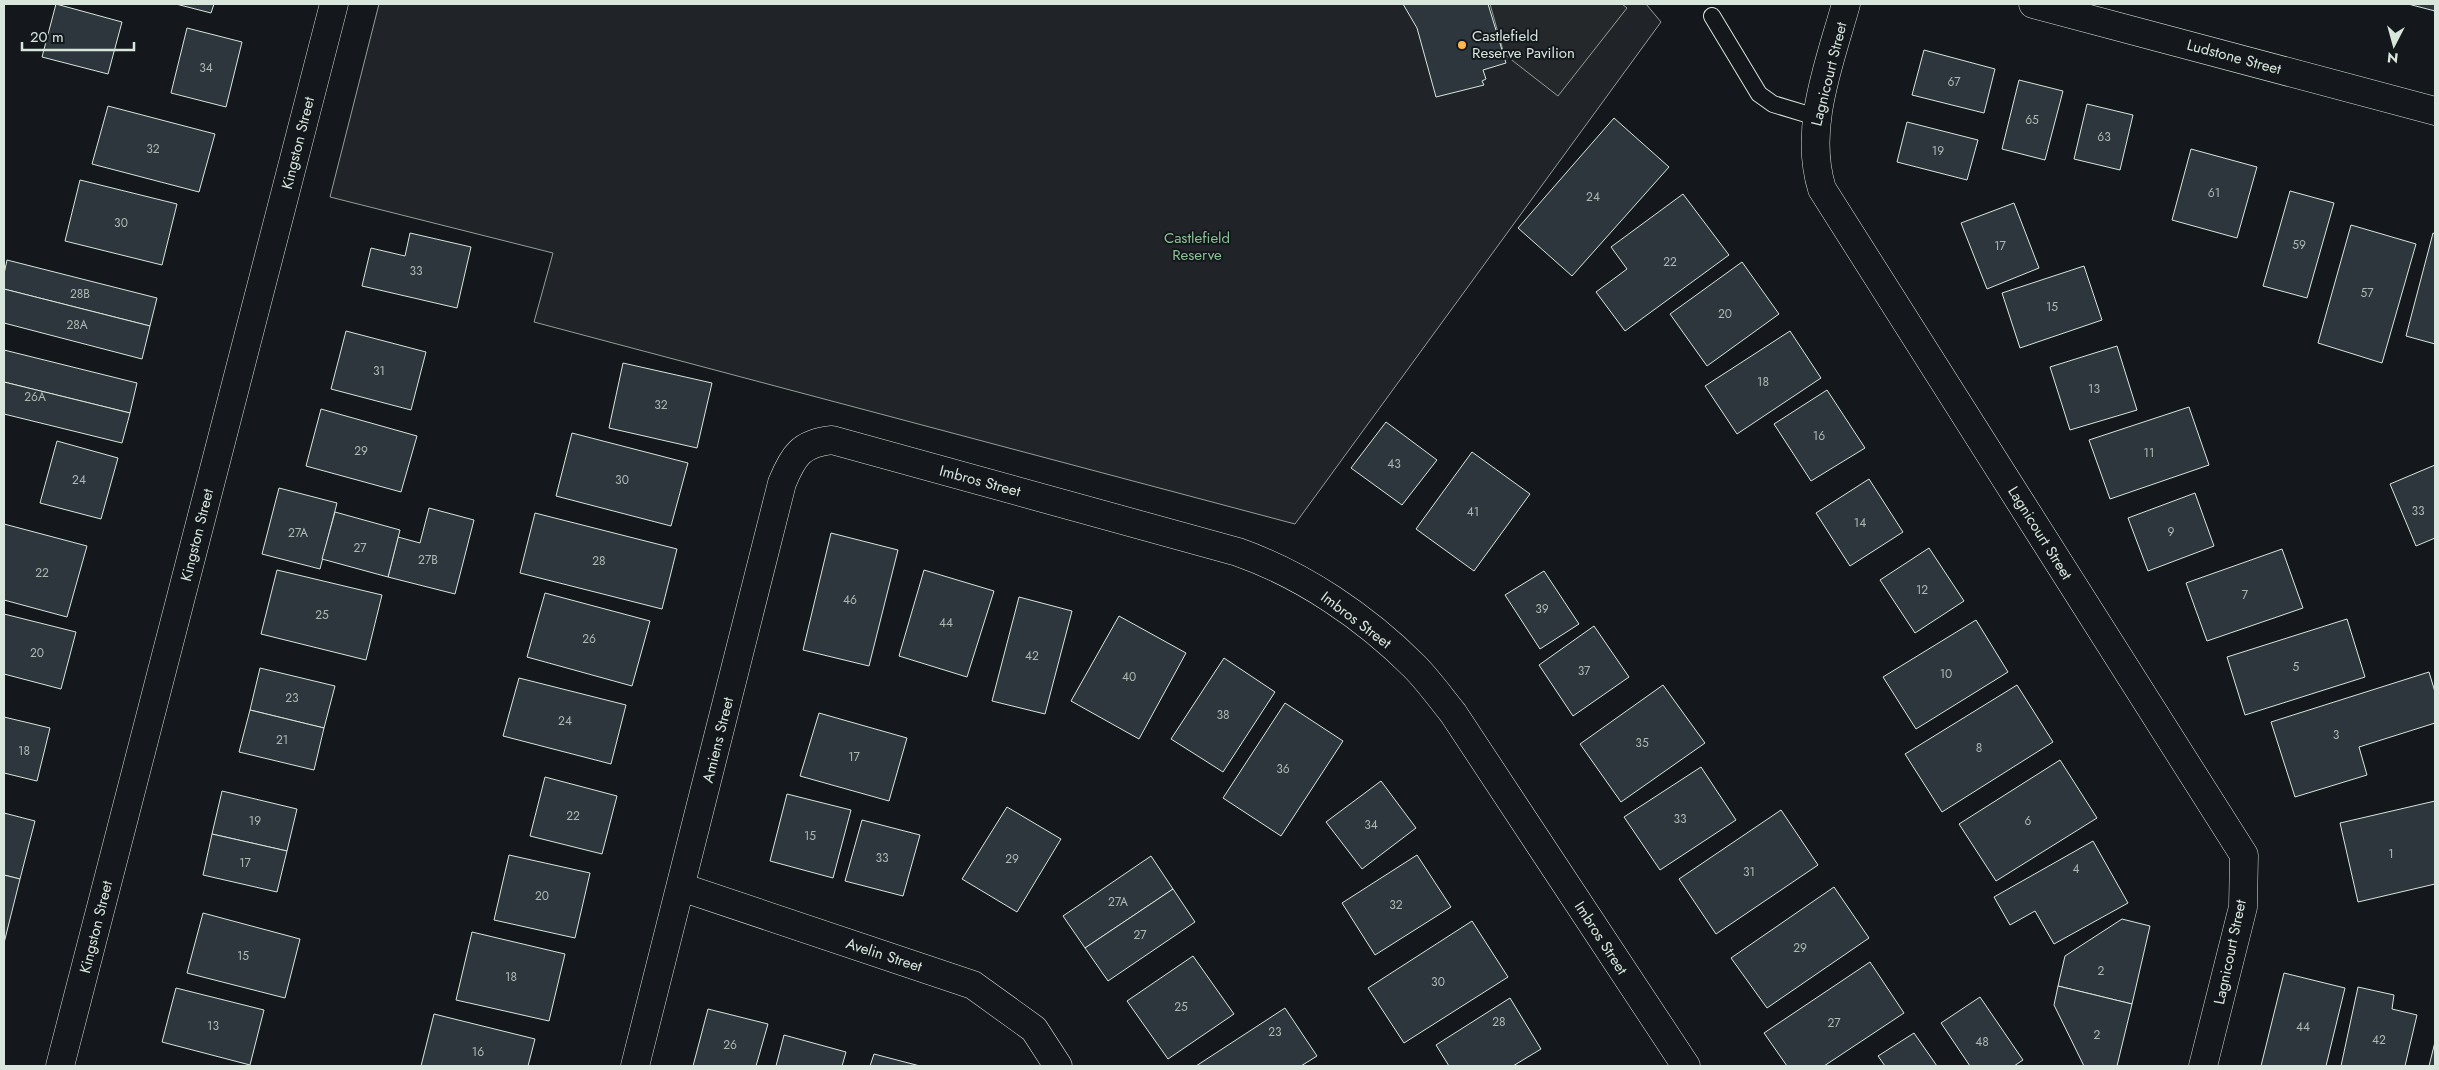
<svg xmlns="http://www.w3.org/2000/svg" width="2439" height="1070" font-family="Jost,sans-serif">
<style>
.green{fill:#202428;stroke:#939e99}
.parking{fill:#24282b;stroke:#939e99}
.building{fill:#2c363c;stroke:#d8e6dc}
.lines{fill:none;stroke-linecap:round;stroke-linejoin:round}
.service-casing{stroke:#d8e6dc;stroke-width:18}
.minor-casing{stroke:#d8e6dc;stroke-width:29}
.tertiary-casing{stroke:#d8e6dc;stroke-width:29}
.service{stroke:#14181c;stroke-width:16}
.minor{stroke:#14181c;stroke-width:28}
.tertiary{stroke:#14181c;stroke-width:28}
.poi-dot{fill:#ffb74d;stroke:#14181c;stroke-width:2}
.labels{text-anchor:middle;stroke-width:4;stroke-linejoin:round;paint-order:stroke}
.number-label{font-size:12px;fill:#adbab4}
.poi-label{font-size:15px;fill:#d8e6dc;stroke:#14181c;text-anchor:start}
.street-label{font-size:15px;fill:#d8e6dc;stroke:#14181c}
.park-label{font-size:15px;fill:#8ac095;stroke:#14181c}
</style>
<rect width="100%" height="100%" fill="#14181c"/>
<path class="green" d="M 379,4 L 1646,4 L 1661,22 L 1295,524 L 534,322 L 553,253 L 330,197 Z"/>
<path class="parking" d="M 1490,4 L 1622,4 L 1627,8 L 1558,96 L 1504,54 Z"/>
<g class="building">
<path d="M 56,4 L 122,22 L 108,74 L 42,57 Z"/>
<path d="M 176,4 L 214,4 L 211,13 Z"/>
<path d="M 1403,4 L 1488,4 L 1506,63 L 1483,70 L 1486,79 L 1482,81 L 1484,85 L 1436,97 L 1417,28 Z"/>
<path d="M 2408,4 L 2435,4 L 2435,11 Z"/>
<path d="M 187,28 L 242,42 L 226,107 L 171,93 Z"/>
<path d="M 1924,50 L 1995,69 L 1984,113 L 1912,95 Z"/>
<path d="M 2019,80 L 2063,91 L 2045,160 L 2002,149 Z"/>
<path d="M 2087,104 L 2133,115 L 2120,170 L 2074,159 Z"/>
<path d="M 108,106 L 215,134 L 199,192 L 92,164 Z"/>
<path d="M 1614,118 L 1669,167 L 1572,276 L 1518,228 Z"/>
<path d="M 1907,122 L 1978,140 L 1967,180 L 1897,162 Z"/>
<path d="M 2191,149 L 2257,167 L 2237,238 L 2172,220 Z"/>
<path d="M 80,180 L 177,204 L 162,265 L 65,241 Z"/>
<path d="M 2290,191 L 2334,203 L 2307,298 L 2263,286 Z"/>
<path d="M 1683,194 L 1729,255 L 1625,331 L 1596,292 L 1627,269 L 1611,247 Z"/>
<path d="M 2014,203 L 2039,268 L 1987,289 L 1961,223 Z"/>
<path d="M 2351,225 L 2416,244 L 2382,363 L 2318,343 Z"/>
<path d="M 410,233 L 471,247 L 457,308 L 362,286 L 371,248 L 405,256 Z"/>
<path d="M 2433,233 L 2435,234 L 2435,344 L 2406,336 Z"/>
<path d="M 7,260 L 157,298 L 150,326 L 4,289 L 4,274 Z"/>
<path d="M 1742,262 L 1779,314 L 1707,366 L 1670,314 Z"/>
<path d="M 2084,266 L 2102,320 L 2020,348 L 2002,293 Z"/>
<path d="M 4,289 L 150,326 L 142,359 L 4,323 Z"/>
<path d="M 346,331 L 426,352 L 411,410 L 331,389 Z"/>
<path d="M 1790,331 L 1821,378 L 1737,434 L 1705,386 Z"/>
<path d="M 2117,346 L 2137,410 L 2070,430 L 2050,367 Z"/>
<path d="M 4,350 L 137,383 L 130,413 L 4,382 Z"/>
<path d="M 623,363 L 712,383 L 697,448 L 609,428 Z"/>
<path d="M 4,382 L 130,413 L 122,443 L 4,414 Z"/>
<path d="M 1827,390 L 1865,448 L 1811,481 L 1774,424 Z"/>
<path d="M 2189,407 L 2209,465 L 2110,499 L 2089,440 Z"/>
<path d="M 321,409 L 417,436 L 401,492 L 306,466 Z"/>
<path d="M 1386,422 L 1437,460 L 1402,505 L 1351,468 Z"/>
<path d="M 572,433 L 688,463 L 671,526 L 556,496 Z"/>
<path d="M 57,441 L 118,458 L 101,519 L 40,503 Z"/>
<path d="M 1472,452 L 1530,494 L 1474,571 L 1416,529 Z"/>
<path d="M 2435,465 L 2435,538 L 2416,546 L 2390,484 Z"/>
<path d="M 1869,479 L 1903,532 L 1850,566 L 1816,513 Z"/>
<path d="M 279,488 L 337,503 L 320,569 L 262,554 Z"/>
<path d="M 2195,493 L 2214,546 L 2148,571 L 2128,518 Z"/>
<path d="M 429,508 L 474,520 L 455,594 L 388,577 L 398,537 L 420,543 Z"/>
<path d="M 335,512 L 400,530 L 388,577 L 322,559 Z"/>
<path d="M 535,513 L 677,549 L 662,609 L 520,573 Z"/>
<path d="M 4,524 L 87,546 L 67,617 L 4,600 Z"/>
<path d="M 831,533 L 898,550 L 869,666 L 803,650 Z"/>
<path d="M 1929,548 L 1964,601 L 1915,633 L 1880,580 Z"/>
<path d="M 2282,549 L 2303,608 L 2207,641 L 2186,583 Z"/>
<path d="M 277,570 L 382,595 L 366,660 L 261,634 Z"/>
<path d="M 924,570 L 994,591 L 967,677 L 899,656 Z"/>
<path d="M 1544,571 L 1579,624 L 1540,649 L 1505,595 Z"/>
<path d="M 545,593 L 650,621 L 632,686 L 527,657 Z"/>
<path d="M 1019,597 L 1072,611 L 1045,714 L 992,701 Z"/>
<path d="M 4,614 L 76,632 L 61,689 L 4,674 Z"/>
<path d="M 1119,616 L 1186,653 L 1139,739 L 1071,701 Z"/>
<path d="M 2347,619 L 2365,677 L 2245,715 L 2227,657 Z"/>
<path d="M 1976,620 L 2008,672 L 1916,729 L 1883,677 Z"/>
<path d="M 1594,626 L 1629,677 L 1573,716 L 1539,665 Z"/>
<path d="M 1224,658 L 1275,692 L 1223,772 L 1171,739 Z"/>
<path d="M 260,668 L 335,686 L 324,728 L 250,710 Z"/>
<path d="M 2429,672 L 2435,692 L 2435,723 L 2359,747 L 2367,775 L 2295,797 L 2271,722 Z"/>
<path d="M 519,678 L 626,705 L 611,764 L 503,736 Z"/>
<path d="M 1663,685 L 1705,743 L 1621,802 L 1580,744 Z"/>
<path d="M 2017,685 L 2053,742 L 1942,812 L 1905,754 Z"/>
<path d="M 1285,703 L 1343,741 L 1281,836 L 1223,798 Z"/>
<path d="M 250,710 L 324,728 L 314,770 L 239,752 Z"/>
<path d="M 819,713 L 907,738 L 889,801 L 800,776 Z"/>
<path d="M 4,717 L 50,728 L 37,781 L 4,773 Z"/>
<path d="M 2060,760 L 2097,818 L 1996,881 L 1959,824 Z"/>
<path d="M 1701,767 L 1736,820 L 1660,870 L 1624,817 Z"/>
<path d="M 545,777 L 617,796 L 602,854 L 530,836 Z"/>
<path d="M 1381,781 L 1416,828 L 1362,869 L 1326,822 Z"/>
<path d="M 222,791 L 297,809 L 287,851 L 212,834 Z"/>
<path d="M 787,794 L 851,810 L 833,878 L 770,861 Z"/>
<path d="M 2435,801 L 2435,884 L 2358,902 L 2340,823 Z"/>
<path d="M 1007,807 L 1061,839 L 1017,912 L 962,879 Z"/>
<path d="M 1781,810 L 1818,865 L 1716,934 L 1679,879 Z"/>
<path d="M 4,813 L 35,821 L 20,879 L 4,875 Z"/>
<path d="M 862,820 L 920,835 L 903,896 L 845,881 Z"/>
<path d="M 212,834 L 287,851 L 277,892 L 203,875 Z"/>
<path d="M 2093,841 L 2128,903 L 2054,944 L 2035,911 L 2010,925 L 1994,897 Z"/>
<path d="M 509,855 L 590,873 L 575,938 L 494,920 Z"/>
<path d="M 1417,855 L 1451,907 L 1375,955 L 1342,903 Z"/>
<path d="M 1151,856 L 1173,889 L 1085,948 L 1063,916 Z"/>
<path d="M 4,875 L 20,879 L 4,943 Z"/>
<path d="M 1834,887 L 1869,938 L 1767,1008 L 1731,958 Z"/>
<path d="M 1173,889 L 1195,922 L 1108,981 L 1085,948 Z"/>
<path d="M 203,913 L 300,939 L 285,998 L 187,973 Z"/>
<path d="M 2122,919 L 2150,926 L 2132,1004 L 2058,986 L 2065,956 Z"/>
<path d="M 1472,921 L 1508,977 L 1404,1043 L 1368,988 Z"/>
<path d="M 472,932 L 565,954 L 549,1021 L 456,1000 Z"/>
<path d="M 1193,956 L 1234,1014 L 1168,1059 L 1127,1001 Z"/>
<path d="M 1870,962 L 1904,1013 L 1824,1066 L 1787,1066 L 1764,1033 Z"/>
<path d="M 2284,973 L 2345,988 L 2326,1066 L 2261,1066 Z"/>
<path d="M 2058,986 L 2132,1004 L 2117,1066 L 2084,1066 L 2054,1005 Z"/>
<path d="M 2358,987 L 2394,995 L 2392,1009 L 2417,1015 L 2405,1066 L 2341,1066 Z"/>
<path d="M 176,988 L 264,1010 L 250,1065 L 162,1042 Z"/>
<path d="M 1980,997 L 2023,1060 L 2014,1066 L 1970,1066 L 1941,1023 Z"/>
<path d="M 1510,998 L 1541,1049 L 1513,1066 L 1449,1066 L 1436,1045 Z"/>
<path d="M 1285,1008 L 1317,1056 L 1301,1066 L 1196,1066 Z"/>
<path d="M 708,1009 L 768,1024 L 756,1066 L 693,1066 Z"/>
<path d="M 434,1014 L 535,1039 L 528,1066 L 421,1066 Z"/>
<path d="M 1914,1033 L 1937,1066 L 1885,1066 L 1878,1056 Z"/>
<path d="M 784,1035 L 846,1052 L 842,1066 L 776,1066 Z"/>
<path d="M 2435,1042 L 2435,1066 L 2429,1066 Z"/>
<path d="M 874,1054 L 920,1066 L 870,1066 Z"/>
</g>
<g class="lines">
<defs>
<path id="service" d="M 1712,16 L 1759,94 L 1773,104 L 1816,117"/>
<g id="minor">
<path d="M 1846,4 C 1830,62 1803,128 1822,189 L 2244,855 L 2243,907 L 2203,1066"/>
<path d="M 681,887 L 973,985 L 1034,1029 L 1058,1066"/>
<path d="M 60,1066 L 334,4"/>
<path d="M 635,1066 L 782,483 C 793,456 801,443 832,440 L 1238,552 C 1303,575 1365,617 1414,666 C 1428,680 1440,697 1453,713 L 1686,1066"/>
</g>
<path id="tertiary" d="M 2033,4 L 2435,111"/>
</defs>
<use href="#service" class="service-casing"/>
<use href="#minor" class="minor-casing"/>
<use href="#tertiary" class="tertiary-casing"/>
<use href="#service" class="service"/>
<use href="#minor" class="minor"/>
<use href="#tertiary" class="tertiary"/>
</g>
<circle class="poi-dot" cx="1462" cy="45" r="5"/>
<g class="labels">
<g class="number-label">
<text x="206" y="72">34</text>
<text x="1954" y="86">67</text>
<text x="2032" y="124">65</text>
<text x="2104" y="141">63</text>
<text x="153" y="153">32</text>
<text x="1938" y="155">19</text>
<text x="2214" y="197">61</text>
<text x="1593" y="201">24</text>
<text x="121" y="227">30</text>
<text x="2299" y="249">59</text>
<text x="2000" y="250">17</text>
<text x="1670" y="266">22</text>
<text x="416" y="275">33</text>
<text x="2367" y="297">57</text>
<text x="80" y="298">28B</text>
<text x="2052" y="311">15</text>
<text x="1725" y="318">20</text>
<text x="77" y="329">28A</text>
<text x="379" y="375">31</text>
<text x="1763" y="386">18</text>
<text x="2094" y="393">13</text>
<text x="35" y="401">26A</text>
<text x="661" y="409">32</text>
<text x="1819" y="440">16</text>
<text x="361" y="455">29</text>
<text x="2149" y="457">11</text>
<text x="1394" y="468">43</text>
<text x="79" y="484">24</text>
<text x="622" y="484">30</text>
<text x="2418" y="515">33</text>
<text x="1473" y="516">41</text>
<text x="1860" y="527">14</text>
<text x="2171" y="536">9</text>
<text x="298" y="537">27A</text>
<text x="360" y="552">27</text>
<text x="428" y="564">27B</text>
<text x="599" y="565">28</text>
<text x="42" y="577">22</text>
<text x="1922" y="594">12</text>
<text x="2245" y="599">7</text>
<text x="850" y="604">46</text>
<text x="1542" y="613">39</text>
<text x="322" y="619">25</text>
<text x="946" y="627">44</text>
<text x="589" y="643">26</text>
<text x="37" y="657">20</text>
<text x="1032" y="660">42</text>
<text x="2296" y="671">5</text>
<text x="1584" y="675">37</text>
<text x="1946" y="678">10</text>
<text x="1129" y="681">40</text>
<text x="292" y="702">23</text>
<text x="1223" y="719">38</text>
<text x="565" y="725">24</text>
<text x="2336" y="739">3</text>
<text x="282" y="744">21</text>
<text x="1642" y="747">35</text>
<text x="1979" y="752">8</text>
<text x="24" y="755">18</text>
<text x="854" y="761">17</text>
<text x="1283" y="773">36</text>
<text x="573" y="820">22</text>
<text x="1680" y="823">33</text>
<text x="255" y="825">19</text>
<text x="2028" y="825">6</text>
<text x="1371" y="829">34</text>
<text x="810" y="840">15</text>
<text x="2391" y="858">1</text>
<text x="882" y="862">33</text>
<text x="1012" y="863">29</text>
<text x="245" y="867">17</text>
<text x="2076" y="873">4</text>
<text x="1749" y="876">31</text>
<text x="542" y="900">20</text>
<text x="1118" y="906">27A</text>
<text x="1396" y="909">32</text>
<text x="1140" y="939">27</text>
<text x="1800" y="952">29</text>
<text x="243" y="960">15</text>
<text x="2101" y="975">2</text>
<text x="511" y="981">18</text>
<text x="1438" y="986">30</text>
<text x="1181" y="1011">25</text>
<text x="1499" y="1026">28</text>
<text x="1834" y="1027">27</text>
<text x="213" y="1030">13</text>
<text x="2303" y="1031">44</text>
<text x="1275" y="1036">23</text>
<text x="2097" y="1039">2</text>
<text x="2379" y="1044">42</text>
<text x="1982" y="1046">48</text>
<text x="730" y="1049">26</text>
<text x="478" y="1056">16</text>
</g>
<g class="poi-label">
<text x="1472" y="41">Castlefield<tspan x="1472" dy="17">Reserve Pavilion</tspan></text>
</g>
<g class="street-label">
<text transform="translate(2234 57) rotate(15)" y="5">Ludstone Street</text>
<text transform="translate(1829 74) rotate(-76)" y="5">Lagnicourt Street</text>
<text transform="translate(298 143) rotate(-76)" y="5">Kingston Street</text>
<text transform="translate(980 481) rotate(15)" y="5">Imbros Street</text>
<text transform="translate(2040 533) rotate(58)" y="5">Lagnicourt Street</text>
<text transform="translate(197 535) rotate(-76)" y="5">Kingston Street</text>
<text transform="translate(1356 620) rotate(37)" y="5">Imbros Street</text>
<text transform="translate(718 740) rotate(-76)" y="5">Amiens Street</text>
<text transform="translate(96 927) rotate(-76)" y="5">Kingston Street</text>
<text transform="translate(1601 938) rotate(57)" y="5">Imbros Street</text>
<text transform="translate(2230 952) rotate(-78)" y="5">Lagnicourt Street</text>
<text transform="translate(884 955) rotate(18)" y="5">Avelin Street</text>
</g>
<g class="park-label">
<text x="1197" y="243">Castlefield<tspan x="1197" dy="17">Reserve</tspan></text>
</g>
</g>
<rect width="2439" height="1070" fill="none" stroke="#d8e6dc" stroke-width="10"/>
<g transform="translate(2394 45) rotate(186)" stroke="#14181c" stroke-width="4" paint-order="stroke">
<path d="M0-4L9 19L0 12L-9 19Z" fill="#d8e6dc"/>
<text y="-8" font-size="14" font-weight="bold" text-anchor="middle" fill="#d8e6dc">N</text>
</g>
<path d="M22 42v8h112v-8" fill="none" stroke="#d8e6dc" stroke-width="2.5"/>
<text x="30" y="42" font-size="15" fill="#d8e6dc" stroke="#14181c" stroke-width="4" paint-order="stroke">20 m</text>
</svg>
